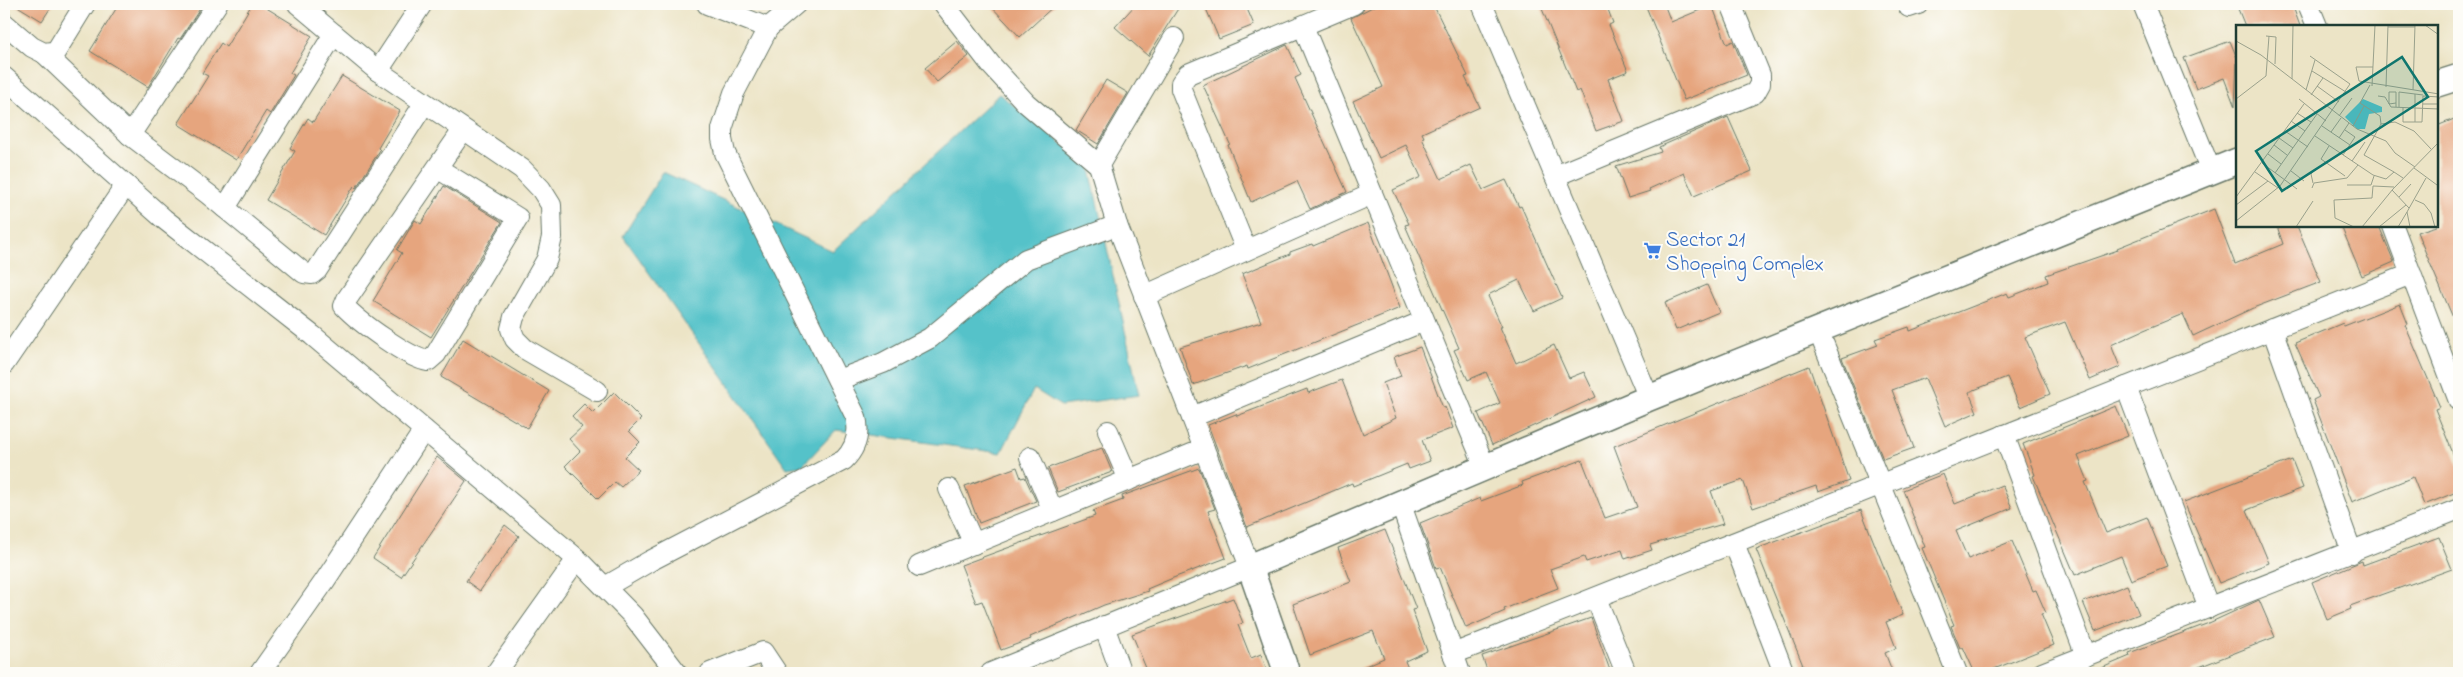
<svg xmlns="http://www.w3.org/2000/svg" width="2463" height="677" font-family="'Indie Flower',sans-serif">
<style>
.water{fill:#54c2c9;stroke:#3a807e}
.building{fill:#e6a57e}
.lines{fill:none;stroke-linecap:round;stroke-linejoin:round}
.minor-casing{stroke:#677767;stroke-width:22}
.tertiary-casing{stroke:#677767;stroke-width:28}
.minor{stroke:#fff;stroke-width:20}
.tertiary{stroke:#fff;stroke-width:25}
.labels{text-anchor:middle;stroke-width:4;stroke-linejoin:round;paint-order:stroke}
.shop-label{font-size:21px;fill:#366cbe;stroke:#fdfcf7;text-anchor:start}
.inset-road{fill:none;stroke:#9aa18c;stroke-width:1}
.view{fill:#0f766e;fill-opacity:0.15;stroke:#0f766e;stroke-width:2.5}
.inset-edge{fill:none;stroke:#1f3d34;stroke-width:2.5}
</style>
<rect width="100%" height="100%" fill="#fdfcf7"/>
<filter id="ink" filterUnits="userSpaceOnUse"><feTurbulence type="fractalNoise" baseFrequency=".02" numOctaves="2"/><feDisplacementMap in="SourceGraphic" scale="10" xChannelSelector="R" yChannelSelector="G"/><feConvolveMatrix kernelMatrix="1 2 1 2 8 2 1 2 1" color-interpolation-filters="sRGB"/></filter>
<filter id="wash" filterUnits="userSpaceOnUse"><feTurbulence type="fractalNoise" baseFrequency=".0096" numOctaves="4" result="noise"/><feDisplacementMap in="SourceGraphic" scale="20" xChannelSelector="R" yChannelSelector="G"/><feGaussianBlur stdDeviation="1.12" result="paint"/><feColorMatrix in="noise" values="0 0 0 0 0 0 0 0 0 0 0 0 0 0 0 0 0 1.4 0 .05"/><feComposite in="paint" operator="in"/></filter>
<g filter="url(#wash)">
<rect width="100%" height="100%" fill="#ece4c6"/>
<path class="water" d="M 999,94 L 1089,165 L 1139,395 L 1061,406 L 1034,389 L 1001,453 L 836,430 L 802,466 L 787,468 L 623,236 L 663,172 L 833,251 Z"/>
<g id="blocks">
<g class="building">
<path d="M 14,4 L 53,4 L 42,21 Z"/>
<path d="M 119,4 L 203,4 L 180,39 L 178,38 L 148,87 L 90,51 Z"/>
<path d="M 252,4 L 260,4 L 312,36 L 290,73 L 294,75 L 270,114 L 266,111 L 236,160 L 178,124 L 208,76 L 202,73 L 221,43 L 226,47 Z"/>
<path d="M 989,4 L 1056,4 L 1020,37 Z"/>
<path d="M 1136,4 L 1181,4 L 1148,56 L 1115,27 Z"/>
<path d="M 1204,4 L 1245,4 L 1254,25 L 1219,39 Z"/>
<path d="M 1378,4 L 1433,4 L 1468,76 L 1465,77 L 1480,107 L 1422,133 L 1424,137 L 1422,138 L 1441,179 L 1471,165 L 1483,190 L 1506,180 L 1519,207 L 1521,206 L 1562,298 L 1534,311 L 1519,280 L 1490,294 L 1488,296 L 1502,327 L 1500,327 L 1516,363 L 1554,345 L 1569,378 L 1584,372 L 1596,397 L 1492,445 L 1478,413 L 1500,403 L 1486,372 L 1468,380 L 1454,350 L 1459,348 L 1405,225 L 1409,224 L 1393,190 L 1421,177 L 1406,145 L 1379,158 L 1353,101 L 1383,87 L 1351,18 Z"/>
<path d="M 1540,4 L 1606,4 L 1613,23 L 1609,25 L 1628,71 L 1608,79 L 1624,121 L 1596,131 L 1580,90 L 1576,92 Z"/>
<path d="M 1645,4 L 1664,4 L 1671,22 L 1712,5 L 1727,44 L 1733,41 L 1747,75 L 1684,100 Z"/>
<path d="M 2236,4 L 2292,4 L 2300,26 L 2245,26 Z"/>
<path d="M 957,41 L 969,56 L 937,82 L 925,68 Z"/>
<path d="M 2230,41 L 2237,58 L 2235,107 L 2224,78 L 2196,89 L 2184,58 Z"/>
<path d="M 1287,45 L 1301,75 L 1295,78 L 1347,192 L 1310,209 L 1297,181 L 1251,202 L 1228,145 L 1230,144 L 1203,85 Z"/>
<path d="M 342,76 L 400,111 L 378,148 L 380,150 L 356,188 L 354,186 L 324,235 L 266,200 L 295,151 L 290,148 L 308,118 L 313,122 Z"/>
<path d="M 1106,80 L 1128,93 L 1098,144 L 1076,130 Z"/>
<path d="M 1728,117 L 1752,171 L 1694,196 L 1684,173 L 1649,189 L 1650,191 L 1628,198 L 1616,166 L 1661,152 L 1659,147 Z"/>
<path d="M 2459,117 L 2459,332 L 2417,232 L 2437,226 L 2437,126 Z"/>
<path d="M 444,186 L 502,222 L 431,337 L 373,301 L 402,253 L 397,250 L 415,220 L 421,224 Z"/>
<path d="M 2214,209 L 2235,264 L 2283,244 L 2277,226 L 2297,226 L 2321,282 L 2253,308 L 2193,336 L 2183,314 L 2144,330 L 2111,345 L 2120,367 L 2090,380 L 2065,322 L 2025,337 L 2050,394 L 2020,407 L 2007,377 L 1969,392 L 1977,412 L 1945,426 L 1925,378 L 1892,390 L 1914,448 L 1883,459 L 1842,358 L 1878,345 L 1875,339 L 1909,327 L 1910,331 L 2007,293 L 2009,297 L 2048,282 L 2046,275 L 2118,250 L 2117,248 Z"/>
<path d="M 1368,223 L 1400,308 L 1248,369 L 1247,366 L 1193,385 L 1180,347 L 1261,322 L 1242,274 L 1290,254 L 1290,252 L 1312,244 L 1313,246 Z"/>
<path d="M 2341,226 L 2379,226 L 2394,262 L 2362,276 Z"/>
<path d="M 1707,285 L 1719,312 L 1676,330 L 1665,303 Z"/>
<path d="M 2400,304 L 2408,324 L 2405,325 L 2440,407 L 2435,409 L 2459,468 L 2459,491 L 2424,505 L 2413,477 L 2352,502 L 2313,400 L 2319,397 L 2295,343 L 2343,323 L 2344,326 Z"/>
<path d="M 463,339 L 549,391 L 527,428 L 441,377 Z"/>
<path d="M 1420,347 L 1443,408 L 1445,407 L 1453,428 L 1422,440 L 1430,461 L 1409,469 L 1407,464 L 1353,486 L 1352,483 L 1247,527 L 1208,425 L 1236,414 L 1237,416 L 1307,389 L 1308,393 L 1342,380 L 1363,434 L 1396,418 L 1383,383 L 1401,376 L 1394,357 Z"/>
<path d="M 1809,366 L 1849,481 L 1818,492 L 1816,486 L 1753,508 L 1743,480 L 1711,491 L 1723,524 L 1650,545 L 1652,550 L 1625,559 L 1622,550 L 1586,562 L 1584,557 L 1550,569 L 1558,588 L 1504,609 L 1505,611 L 1466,628 L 1440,567 L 1436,568 L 1420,523 L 1480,498 L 1481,501 L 1523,485 L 1522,482 L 1582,460 L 1605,518 L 1637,507 L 1614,446 Z"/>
<path d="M 614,392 L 641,419 L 629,431 L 640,442 L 625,457 L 639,470 L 621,487 L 615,482 L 598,499 L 565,466 L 580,451 L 569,439 L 582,427 L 572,416 L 584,404 L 593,413 Z"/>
<path d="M 2116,406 L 2128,436 L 2078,456 L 2088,481 L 2085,482 L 2106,533 L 2147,517 L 2167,566 L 2131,580 L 2121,556 L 2075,575 L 2033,476 L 2035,475 L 2023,444 Z"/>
<path d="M 1102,448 L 1112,472 L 1058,492 L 1048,468 Z"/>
<path d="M 437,457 L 466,481 L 401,577 L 373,558 Z"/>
<path d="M 2292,460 L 2303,488 L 2247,510 L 2269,563 L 2219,583 L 2184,502 Z"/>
<path d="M 1017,467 L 1021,478 L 1025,477 L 1036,501 L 979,523 L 965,486 Z"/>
<path d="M 1199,468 L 1215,509 L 1208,511 L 1226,558 L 1173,578 L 1147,589 L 1148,591 L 1104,605 L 1030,637 L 1031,639 L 1001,650 L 982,601 L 976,603 L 961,565 L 1095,516 L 1093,511 L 1123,500 L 1122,496 Z"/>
<path d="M 1943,474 L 1955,504 L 2002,485 L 2012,508 L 1956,531 L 1968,559 L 2012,541 L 2033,591 L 2036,590 L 2046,613 L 2041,614 L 2054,645 L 1984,673 L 1975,673 L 1963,647 L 1960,648 L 1951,626 L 1954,625 L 1922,548 L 1925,547 L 1903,490 Z"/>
<path d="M 1861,510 L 1903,615 L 1886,622 L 1896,648 L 1885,653 L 1893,673 L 1806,673 L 1756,549 Z"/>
<path d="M 505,525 L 519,536 L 480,591 L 466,581 Z"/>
<path d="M 1385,530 L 1416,609 L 1412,610 L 1427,651 L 1405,661 L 1410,673 L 1349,673 L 1384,658 L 1373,631 L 1310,655 L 1293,604 L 1351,582 L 1338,548 Z"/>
<path d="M 2439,537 L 2452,569 L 2350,606 L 2351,609 L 2327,619 L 2312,582 L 2362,561 L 2363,565 Z"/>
<path d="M 2127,585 L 2139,614 L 2095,631 L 2083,602 Z"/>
<path d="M 1233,598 L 1243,623 L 1238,625 L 1251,658 L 1261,654 L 1268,673 L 1148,673 L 1132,634 Z"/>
<path d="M 2259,600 L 2275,637 L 2184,673 L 2090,673 L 2130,656 L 2129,653 L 2209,623 Z"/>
<path d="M 1591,618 L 1611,673 L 1488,673 L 1482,656 Z"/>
</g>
</g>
</g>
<g filter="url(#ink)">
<use href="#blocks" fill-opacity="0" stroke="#677767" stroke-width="1"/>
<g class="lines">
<defs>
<g id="minor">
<path d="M 298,4 L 378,71 L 522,169 L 541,189 L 551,205 L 552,237 L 547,259 L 514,317 L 511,329 L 515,339 L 525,349 L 597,391"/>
<path d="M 707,4 L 768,28"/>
<path d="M 944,4 L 991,65 L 1026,103 L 1099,165 L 1117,225 L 1250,567 L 991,673"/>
<path d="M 1482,4 L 1649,398"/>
<path d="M 2143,4 L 2211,171"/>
<path d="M 2308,4 L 2317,26"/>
<path d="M 1909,7 L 1918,4"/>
<path d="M 4,23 L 32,47 L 44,53 L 56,51 L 85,4"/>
<path d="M 1303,26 L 1485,467"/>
<path d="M 44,53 L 130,135 L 208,194 L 304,273 L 312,274 L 317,270 L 424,104"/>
<path d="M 378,71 L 422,4"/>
<path d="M 4,77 L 164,219 L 312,335 L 577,559 L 633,616 L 677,673"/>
<path d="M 130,135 L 217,4"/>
<path d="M 1099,165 L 1174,38"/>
<path d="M 437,168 L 518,218 L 436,354 L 428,361 C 408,358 359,322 344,306 L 347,299 L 463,130"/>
<path d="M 1555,176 L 1755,93 L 1760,84 L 1760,75 L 1731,4"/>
<path d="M 225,208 L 334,34"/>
<path d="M 2393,226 L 2459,401"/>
<path d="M 1246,250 L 1181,89 L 1181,83 L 1188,74 L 1354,4"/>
<path d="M 1144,296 L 1372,194"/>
<path d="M 2272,329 L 2352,553"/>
<path d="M 1818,330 L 1957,673"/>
<path d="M 4,364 L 126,185"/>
<path d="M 838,380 L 883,363 L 930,338 L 1026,259 L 1117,225"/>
<path d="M 2126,387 L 2209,608"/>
<path d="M 1192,417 L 1424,321"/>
<path d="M 1108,431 L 1129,480"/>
<path d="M 2004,435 L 2086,656"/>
<path d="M 1030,457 L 1053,511"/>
<path d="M 949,489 L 974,544"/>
<path d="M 1400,502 L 1460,673"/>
<path d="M 1734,543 L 1784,673"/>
<path d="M 919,566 L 1204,449"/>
<path d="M 605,587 L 650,561 L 844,460 C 856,448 860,434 856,417 L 725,153 L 722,139 L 722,129 L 734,93 L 768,28 L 796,4"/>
<path d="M 1596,598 L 1626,673"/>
<path d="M 1104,626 L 1121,673"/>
<path d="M 1453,654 L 2411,274"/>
<path d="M 260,673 L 324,582 L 424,430"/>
<path d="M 496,673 L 577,559"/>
<path d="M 710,673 L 763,652 L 777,673"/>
<path d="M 2042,673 L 2459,509"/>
</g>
<g id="tertiary">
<path d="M 2437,84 L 2459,77"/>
<path d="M 1287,673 L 1250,567 L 1649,398 L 2237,161"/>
</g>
</defs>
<use href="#minor" class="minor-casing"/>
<use href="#tertiary" class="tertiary-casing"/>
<use href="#minor" class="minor"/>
<use href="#tertiary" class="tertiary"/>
</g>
</g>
<defs>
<symbol id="supermarket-bare" viewBox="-9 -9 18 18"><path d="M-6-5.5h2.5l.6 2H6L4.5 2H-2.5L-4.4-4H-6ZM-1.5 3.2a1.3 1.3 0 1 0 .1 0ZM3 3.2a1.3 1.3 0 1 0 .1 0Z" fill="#3f7fe0" stroke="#fdfcf7" stroke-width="2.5" paint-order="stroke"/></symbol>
</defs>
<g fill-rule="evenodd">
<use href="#supermarket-bare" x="1640" y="238" width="25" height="25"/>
</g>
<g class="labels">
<g class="shop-label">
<text x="1666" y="246">Sector 21<tspan x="1666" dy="24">Shopping Complex</tspan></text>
</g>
</g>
<g transform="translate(2236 25)">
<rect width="202" height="202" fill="#ece4c6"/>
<path d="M 127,74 L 146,82 L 146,87 L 133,89 L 129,104 L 121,104 L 109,92 Z" fill="#54c2c9"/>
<path class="inset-road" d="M 189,0 L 203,10M 152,2 L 179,2M 30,11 L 40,12 L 39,39M 0,16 L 25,30 L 121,104 L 150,116 L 159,128 L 179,142M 137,42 L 120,42 L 123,56 L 203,69M 76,46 L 110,67M 56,54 L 57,0M 134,60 L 124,78 L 144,91 L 145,99 L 128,130 L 158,147M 81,61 L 103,77M 136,61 L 139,0M 150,62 L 152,0M 70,65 L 79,35M 177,65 L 179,0M 179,69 L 179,97M 75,70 L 87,53M 142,71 L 149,72 L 155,82 L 203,84M 0,74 L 30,51 L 33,11M 63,74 L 90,96M 187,79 L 203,79M 160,82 L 160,67 L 153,67 L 153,79 L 160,78M 163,82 L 163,67 L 187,70M 167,82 L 167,97 L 186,97 L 187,71 L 203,72M 61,88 L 75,97M 103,91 L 116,73M 55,96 L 69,106M 145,99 L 159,97 L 178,106 L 195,124M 86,101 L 114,120M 117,101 L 128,81M 49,106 L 72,122M 95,107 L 105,93M 79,111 L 137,150 L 150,154 L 158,147 L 167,153M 43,113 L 57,123M 103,113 L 113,98M 38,120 L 51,130M 93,121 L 85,134 L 109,151M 32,129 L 45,139M 107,130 L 119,112 L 109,105M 116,136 L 129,117M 26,138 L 61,164M 178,143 L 201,160M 55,146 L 68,156M 19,147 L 42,163M 39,148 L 81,89M 77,158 L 75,149 L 79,144M 111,160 L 135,160 L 138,151M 76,163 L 78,158 L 111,153 L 122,140M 156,165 L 173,183M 0,172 L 68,79M 163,172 L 175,159M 179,175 L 188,179 L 195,188 L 199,202M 0,180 L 32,156M 0,196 L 44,161 L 114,59 L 74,31M 60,202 L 77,176M 118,202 L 99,193 L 98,175 L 136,173 L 137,161 L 158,162M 126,202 L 157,164 L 203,117M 143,202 L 170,180M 162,202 L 171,187M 174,202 L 171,187 L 190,153"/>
<path class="view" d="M 166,32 L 192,72 L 46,166 L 20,126 Z"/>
<rect width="202" height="202" class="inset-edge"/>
</g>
<rect width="2463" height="677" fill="none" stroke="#fdfcf7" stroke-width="20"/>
</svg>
